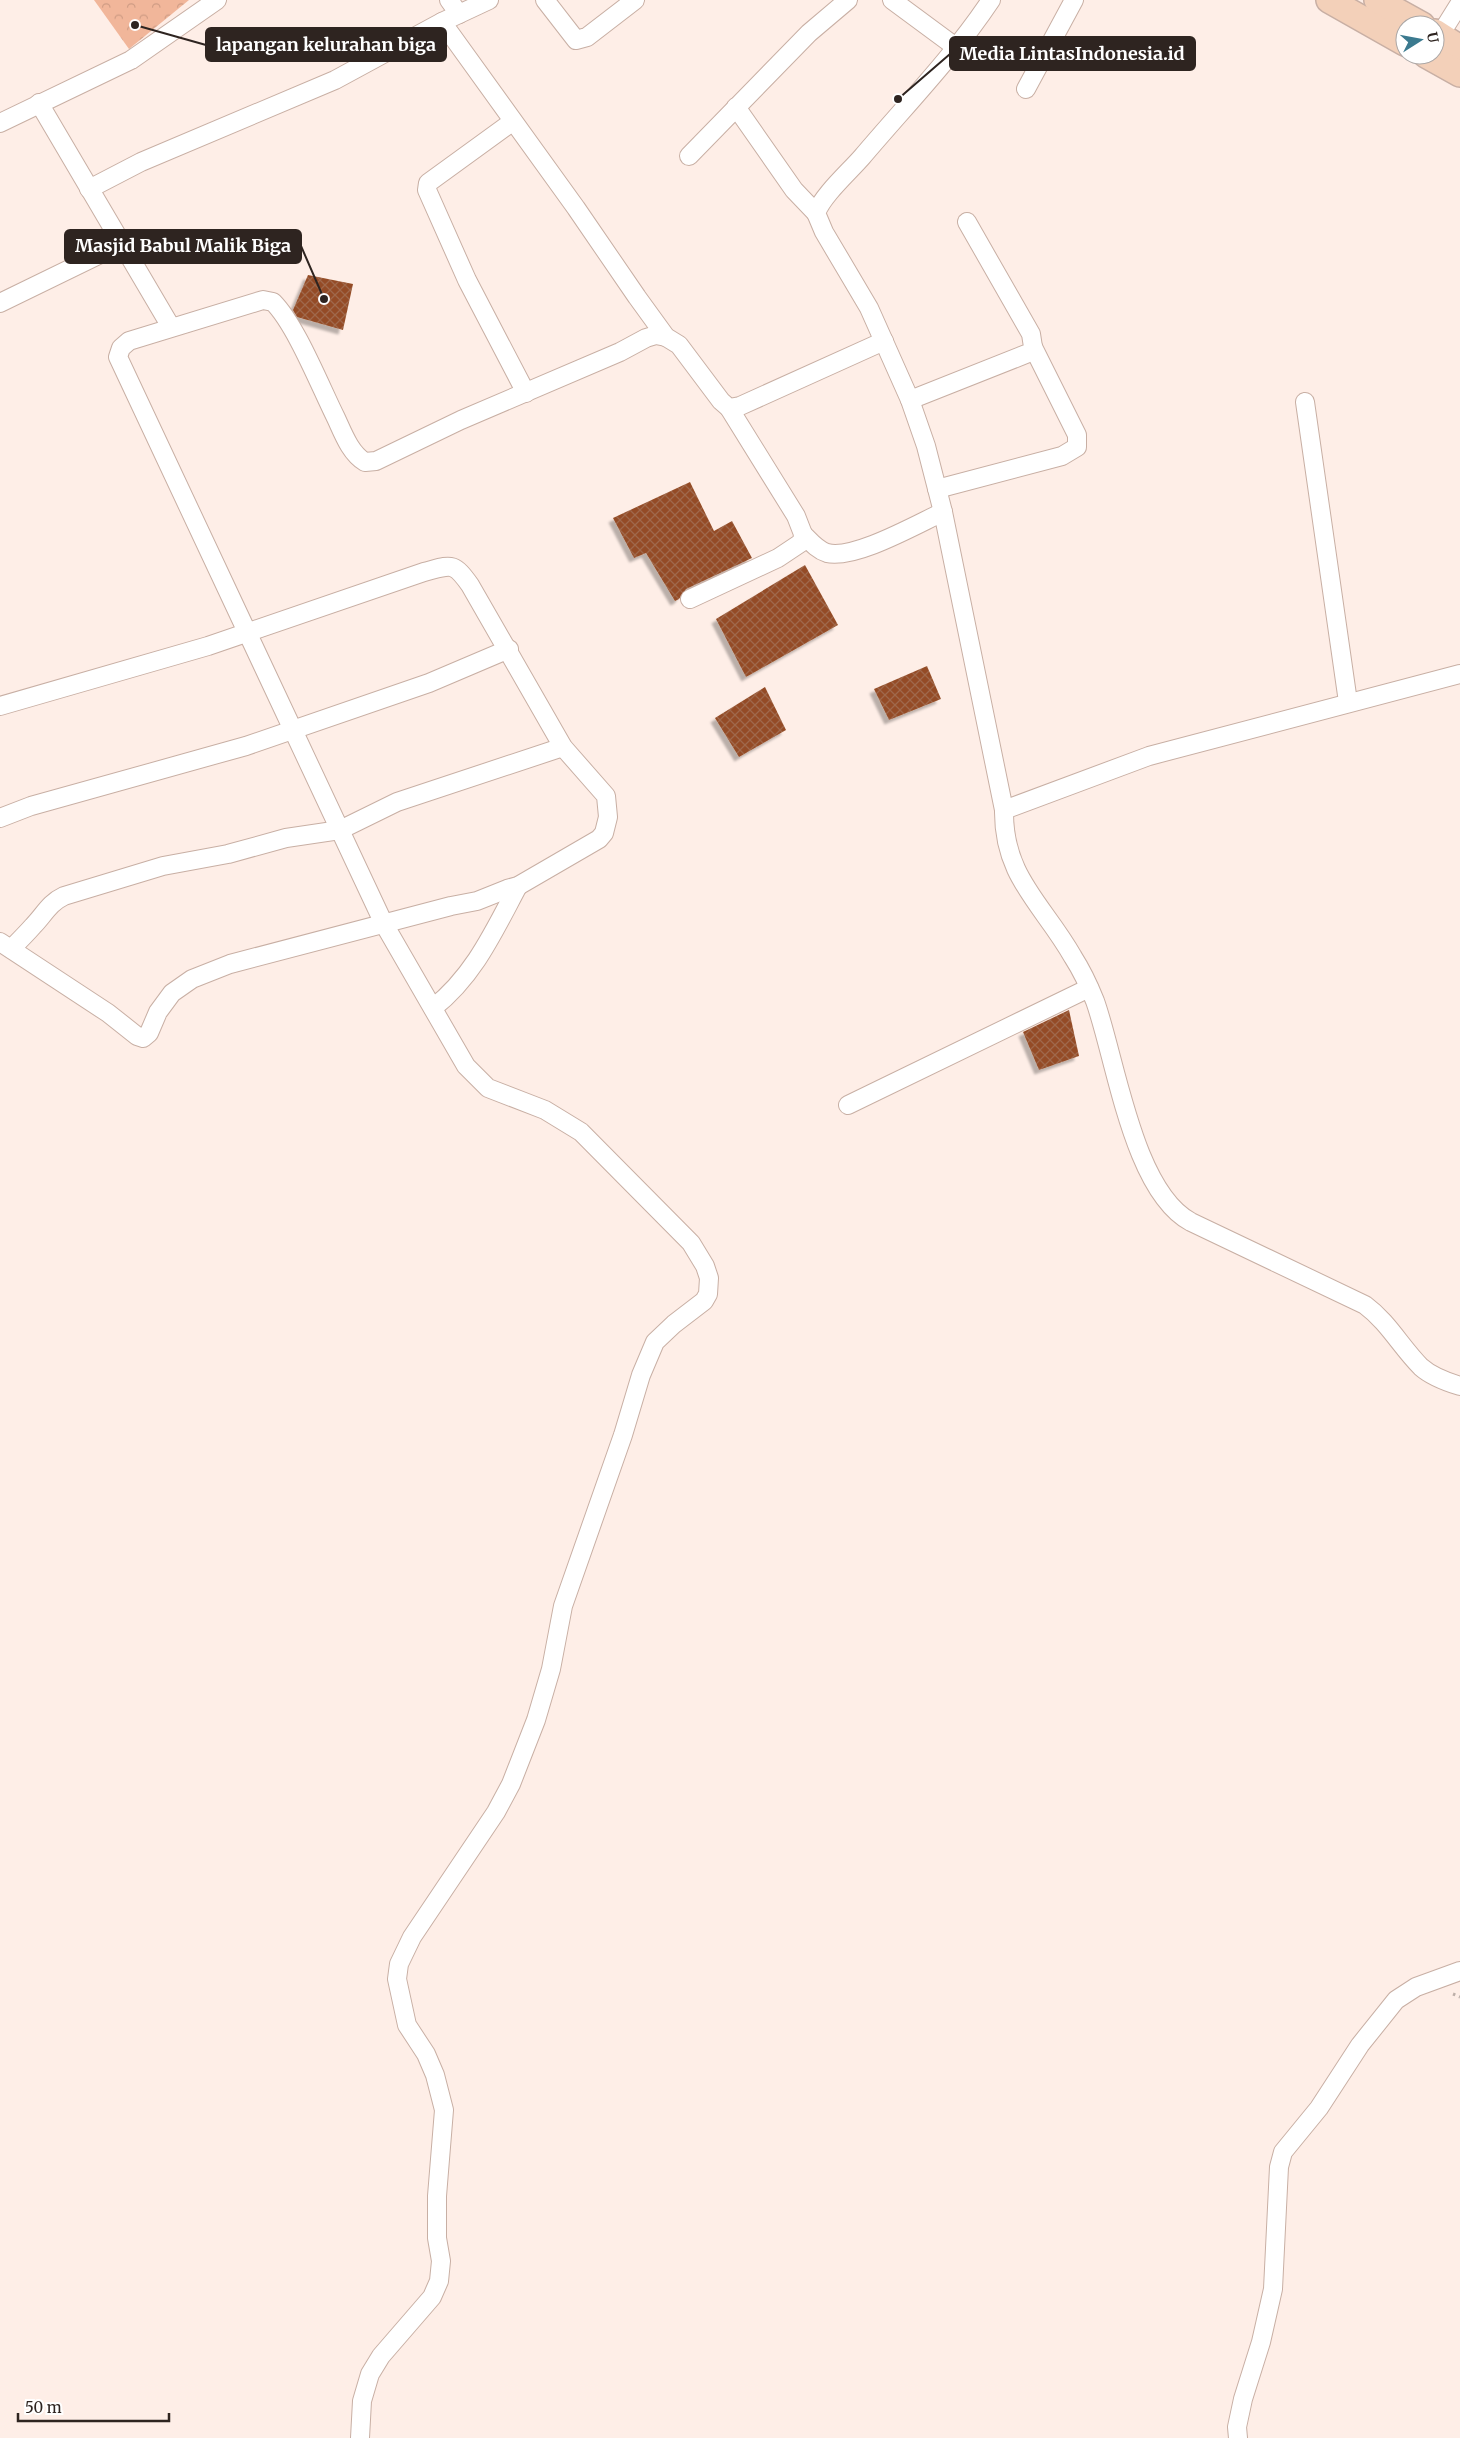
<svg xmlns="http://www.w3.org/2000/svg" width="1460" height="2438" font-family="Merriweather,serif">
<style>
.park{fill:url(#park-crowns)}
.building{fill:url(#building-cross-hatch);filter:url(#shadow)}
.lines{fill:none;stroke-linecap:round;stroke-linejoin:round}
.minor-casing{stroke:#c8afa4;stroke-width:20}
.secondary-casing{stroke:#c8afa4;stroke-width:28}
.path{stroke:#bdafa9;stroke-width:3;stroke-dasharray:2.5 4;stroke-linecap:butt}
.minor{stroke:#fff;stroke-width:18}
.secondary{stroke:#f3d0b9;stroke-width:25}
.leader{fill:none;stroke:#2e2420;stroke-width:2}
.callout-dot{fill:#2e2420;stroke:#fff;stroke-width:2}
.callout{fill:#2e2420;stroke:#2e2420;stroke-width:2}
.callout-label{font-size:18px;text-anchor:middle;font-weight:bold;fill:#fff}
</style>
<defs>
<pattern id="park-crowns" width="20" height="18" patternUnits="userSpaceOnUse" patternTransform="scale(1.25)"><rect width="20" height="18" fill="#f1b69a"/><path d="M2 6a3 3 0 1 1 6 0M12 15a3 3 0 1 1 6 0" fill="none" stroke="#cf9c84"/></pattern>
<pattern id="building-cross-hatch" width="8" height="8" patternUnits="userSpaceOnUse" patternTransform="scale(1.25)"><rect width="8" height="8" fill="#944c25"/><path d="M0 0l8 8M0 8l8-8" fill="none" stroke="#9f684b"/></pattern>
<filter id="shadow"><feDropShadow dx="-4.5" dy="4.5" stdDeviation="1" flood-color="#0004"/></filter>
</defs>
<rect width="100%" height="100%" fill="#feeee7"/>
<path class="park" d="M 94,0 L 189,0 L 129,49 Z"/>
<g class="building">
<path d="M 308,275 L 353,284 L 343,330 L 297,317 L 293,310 Z"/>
<path d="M 690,482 L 714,531 L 732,521 L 752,558 L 686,589 L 679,599 L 675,601 L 646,553 L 634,558 L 613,518 Z"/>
<path d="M 805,565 L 838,625 L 746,677 L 716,619 Z"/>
<path d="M 927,666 L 941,699 L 889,720 L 874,689 Z"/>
<path d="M 765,687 L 786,730 L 739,757 L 715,718 Z"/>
<path d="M 1069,1010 L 1079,1056 L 1039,1070 L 1023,1032 Z"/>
</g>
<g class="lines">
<defs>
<g id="minor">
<path d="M 449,0 L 459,14"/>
<path d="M 545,0 L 576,40 L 587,37 L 635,0"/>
<path d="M 892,0 L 957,48"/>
<path d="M 991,0 C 953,57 906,105 862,157 C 848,173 823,195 816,213 L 824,232 L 869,308 L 910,400 L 926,446 L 943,512 L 1004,810 L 1149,756 L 1460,674"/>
<path d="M 442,22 L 576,208 L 637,297 L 666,337 L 679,345 L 721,401 L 729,408 L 740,406 L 884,341"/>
<path d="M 1440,35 L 1460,3"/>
<path d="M 1026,89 L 1074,0"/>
<path d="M 39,103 L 171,327"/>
<path d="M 736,107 L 794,190 L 816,213"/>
<path d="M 512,122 L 428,183 L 427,190 L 467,280 L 526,393"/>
<path d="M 0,123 L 131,60 L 217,0"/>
<path d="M 689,156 L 809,33 L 848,0"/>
<path d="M 89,189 L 141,162 L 335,80 L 442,22 L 489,0"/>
<path d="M 0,303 L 121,244"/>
<path d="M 910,400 L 1031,352 L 1033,347 L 1031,334 L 967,222"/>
<path d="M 1305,402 L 1348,702"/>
<path d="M 937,489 L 1062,456 L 1077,447 L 1077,435 L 1033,347"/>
<path d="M 803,534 C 810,541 817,550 827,553 C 854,560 917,524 943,512"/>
<path d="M 690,599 L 778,558 L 802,542 L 803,534 L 796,516 L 729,408"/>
<path d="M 0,706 L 208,646 L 424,572 C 451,565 453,561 470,585 L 563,747 L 606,796 L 608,817 L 604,833 L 599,839 L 518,886 L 507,889 L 477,901 L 451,906 L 230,964 L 192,979 L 172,993 L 158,1012 L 149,1033 L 143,1038 L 137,1036 L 108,1013 L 0,942"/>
<path d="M 1004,810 C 1003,877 1043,904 1073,957 C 1082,971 1089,986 1095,1001 C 1116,1060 1133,1191 1191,1222 L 1365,1305 C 1388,1322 1401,1347 1421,1367 C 1431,1376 1447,1382 1460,1386"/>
<path d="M 0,818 L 31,806 L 246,746 L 429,683 L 509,649"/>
<path d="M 11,949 C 19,941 26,934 33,926 C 44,915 49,903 64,896 L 163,866 L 228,854 L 286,838 L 340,830 L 397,802 L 563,747"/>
<path d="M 433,1008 C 474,976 494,931 518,886"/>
<path d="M 848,1105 L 1089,988"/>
<path d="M 360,2438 L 362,2401 L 370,2374 L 381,2356 L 432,2297 L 439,2281 L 441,2261 L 437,2238 L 437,2196 L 444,2110 L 435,2075 L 426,2054 L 407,2025 L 397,1979 L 399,1964 L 412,1937 L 496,1812 L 511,1784 L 536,1720 L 551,1669 L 563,1606 L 623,1435 L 641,1375 L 655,1342 L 674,1324 L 704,1301 L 708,1294 L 709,1278 L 705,1266 L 691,1243 L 581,1132 L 545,1110 L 488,1088 L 466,1066 L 384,924 L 118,357 L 121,348 L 129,341 L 263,300 L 273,302 C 296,325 320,386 336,418 C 343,433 350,453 365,462 L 376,461 L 461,420 L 620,352 L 646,338 L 656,335 L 666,337"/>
<path d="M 1238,2438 L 1237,2427 L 1243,2399 L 1261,2342 L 1273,2289 L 1279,2167 L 1283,2152 L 1319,2108 L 1360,2045 L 1396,2000 L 1416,1987 L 1460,1971"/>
</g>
<g id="secondary">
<path d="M 1329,0 L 1405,43"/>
<path d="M 1377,0 L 1422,25"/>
<path d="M 1435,32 L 1460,48"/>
<path d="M 1426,55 L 1460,74"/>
</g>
</defs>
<use href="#minor" class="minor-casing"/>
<use href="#secondary" class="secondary-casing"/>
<path class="path" d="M 1453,1994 L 1460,1997"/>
<use href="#minor" class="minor"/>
<use href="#secondary" class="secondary"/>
</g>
<path class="leader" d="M135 25L206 45M898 99L950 54M324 299L301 246"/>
<g class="callout-dot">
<circle cx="135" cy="25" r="5"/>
<circle cx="898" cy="99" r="5"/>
<circle cx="324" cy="299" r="5"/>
</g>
<g class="callout">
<rect x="206" y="28" width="240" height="33" rx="5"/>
<rect x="950" y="37" width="245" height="33" rx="5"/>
<rect x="65" y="230" width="236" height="33" rx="5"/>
</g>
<g class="callout-label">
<text x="326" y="51">lapangan kelurahan biga</text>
<text x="1072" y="60">Media LintasIndonesia.id</text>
<text x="183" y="252">Masjid Babul Malik Biga</text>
</g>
<g transform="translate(1420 40) rotate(79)"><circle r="24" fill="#ffffff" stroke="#aba7a6"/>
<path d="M0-4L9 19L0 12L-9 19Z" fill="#3b7a8f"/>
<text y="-8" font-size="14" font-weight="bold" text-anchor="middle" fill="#2e2420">U</text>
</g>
<path d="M18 2413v8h151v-8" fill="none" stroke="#2e2420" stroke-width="2.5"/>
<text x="25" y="2413" font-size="15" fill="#2e2420" stroke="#ffffff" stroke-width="4" paint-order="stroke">50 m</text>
</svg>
